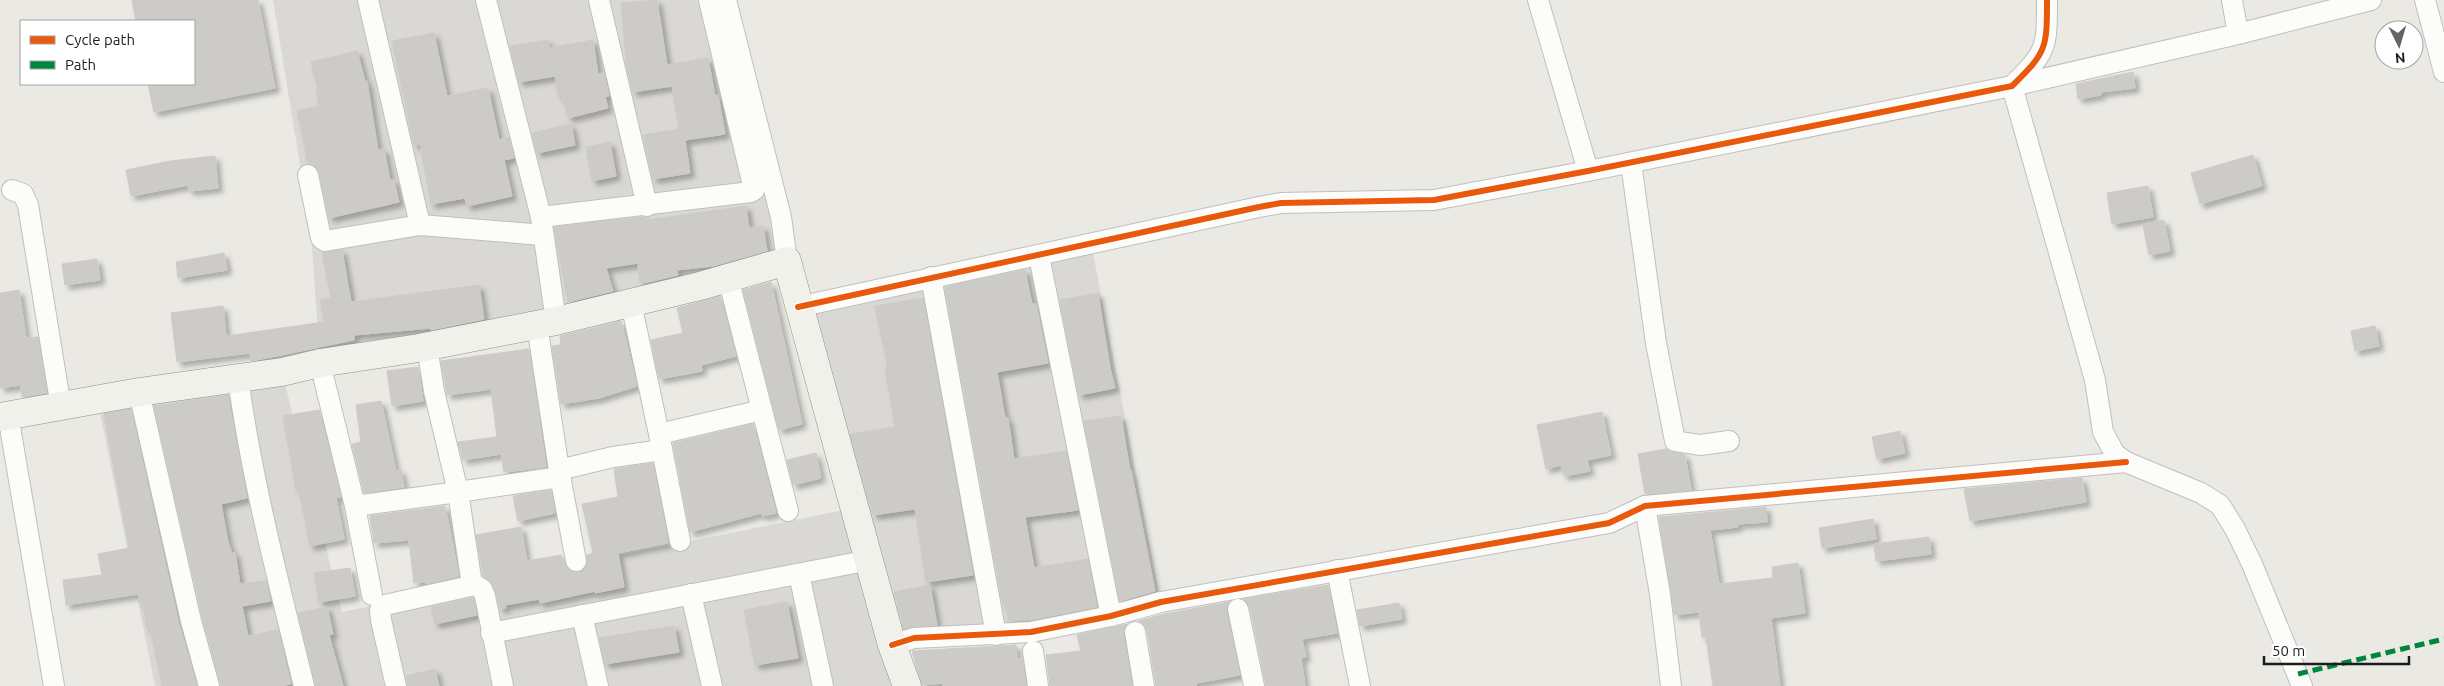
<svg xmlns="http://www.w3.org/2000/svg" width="2444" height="686" font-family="Ubuntu,sans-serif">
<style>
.residential{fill:#d9d8d6}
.building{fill:#cdcbc7;stroke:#cdcbc6;filter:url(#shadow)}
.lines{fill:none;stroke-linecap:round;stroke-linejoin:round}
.street-casing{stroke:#c0bfbd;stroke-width:22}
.secondary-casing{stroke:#8e917f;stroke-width:29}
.street{stroke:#fcfcfb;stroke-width:20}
.secondary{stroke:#f0f1ea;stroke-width:28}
.quiet{stroke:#00873e;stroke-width:5;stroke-dasharray:10 5;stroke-linecap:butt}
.cycleway-casing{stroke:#fff;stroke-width:9}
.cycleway{stroke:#e8590c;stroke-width:6}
</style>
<defs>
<filter id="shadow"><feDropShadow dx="4.5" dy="4.5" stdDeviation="2.5" flood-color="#0004"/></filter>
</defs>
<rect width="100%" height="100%" fill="#eae9e4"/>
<g class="residential">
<path d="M 273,0 L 726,0 L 787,261 L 320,363 L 311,232 Z"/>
<path d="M 1091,243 L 1161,602 L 893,645 L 908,686 L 155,686 L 99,407 L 282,372 L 342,612 L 844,510 L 798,307 Z"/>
</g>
<g class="building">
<path d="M 132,0 L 258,0 L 275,88 L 154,112 L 148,84 L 194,84 L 194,21 L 136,21 Z"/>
<path d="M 657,0 L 667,65 L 708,58 L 715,96 L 718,95 L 725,134 L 685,140 L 690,173 L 653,179 L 643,135 L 679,129 L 672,86 L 633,92 L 627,69 L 621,3 Z"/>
<path d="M 434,33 L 447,96 L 488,88 L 499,140 L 509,137 L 514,158 L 504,160 L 512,196 L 467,206 L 465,198 L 431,204 L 420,144 L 414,145 L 392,41 Z"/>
<path d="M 548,40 L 549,48 L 593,40 L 598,74 L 604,73 L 609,96 L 605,97 L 608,108 L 568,118 L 562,95 L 558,95 L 555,76 L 519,82 L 510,46 Z"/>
<path d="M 357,51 L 365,81 L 367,81 L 378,150 L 384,149 L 390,180 L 394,180 L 399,202 L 329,218 L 319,172 L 316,167 L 308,163 L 297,111 L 319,106 L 316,89 L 318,89 L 311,62 Z"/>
<path d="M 2133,72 L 2135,88 L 2101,92 L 2101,95 L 2078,99 L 2076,84 Z"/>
<path d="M 571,124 L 575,145 L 537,153 L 532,133 Z"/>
<path d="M 610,142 L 616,176 L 592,181 L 586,147 Z"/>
<path d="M 2253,155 L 2262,186 L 2200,204 L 2191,173 Z"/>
<path d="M 215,156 L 218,188 L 189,191 L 188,185 L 131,196 L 126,170 L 170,161 Z"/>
<path d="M 2148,186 L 2153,217 L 2112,224 L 2107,193 Z"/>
<path d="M 746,206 L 749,228 L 763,226 L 767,251 L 713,266 L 677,270 L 678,275 L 653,281 L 640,283 L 638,263 L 606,268 L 613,291 L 568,302 L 554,227 L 643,217 L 647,218 L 647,220 Z"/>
<path d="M 2164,220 L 2170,251 L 2149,255 L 2143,225 Z"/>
<path d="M 342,250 L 351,302 L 479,285 L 484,319 L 431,330 L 431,328 L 354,335 L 354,340 L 251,361 L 250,353 L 177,362 L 171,313 L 223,306 L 226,336 L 324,322 L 320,300 L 331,298 L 322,252 Z"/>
<path d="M 224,253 L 227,270 L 178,278 L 176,262 Z"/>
<path d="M 97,259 L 100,280 L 65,285 L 62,264 Z"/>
<path d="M 1025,270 L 1032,304 L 1036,304 L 1048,363 L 997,372 L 1005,418 L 1008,418 L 1014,459 L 1066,451 L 1078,510 L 1025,517 L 1034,568 L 1088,559 L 1097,607 L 1030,620 L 1009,621 L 1005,604 L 1003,605 L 945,287 Z"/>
<path d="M 771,282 L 802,424 L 779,430 L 743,290 Z"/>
<path d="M 19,290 L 26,338 L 38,337 L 47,393 L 22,397 L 21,385 L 0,388 L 0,293 Z"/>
<path d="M 1098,293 L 1110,368 L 1115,388 L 1079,395 L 1060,300 Z"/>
<path d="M 720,296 L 736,356 L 701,365 L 702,371 L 659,379 L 651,340 L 683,333 L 677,308 Z"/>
<path d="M 923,298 L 973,575 L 926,582 L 915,509 L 873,515 L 850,434 L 895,427 L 885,368 L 888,368 L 875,306 Z"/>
<path d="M 621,321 L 637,386 L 599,398 L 561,404 L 552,346 L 561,345 L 560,336 Z"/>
<path d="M 2375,326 L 2379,346 L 2355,351 L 2351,331 Z"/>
<path d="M 529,349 L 546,467 L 504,472 L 501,454 L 463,460 L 458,442 L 497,437 L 491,389 L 447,395 L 441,361 Z"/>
<path d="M 418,367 L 423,401 L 392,406 L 387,371 Z"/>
<path d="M 228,395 L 247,498 L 221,504 L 228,542 L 232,553 L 235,553 L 240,584 L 266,581 L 271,601 L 242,606 L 248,636 L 278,630 L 291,684 L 280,686 L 221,686 L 203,618 L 154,406 Z"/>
<path d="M 381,401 L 396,471 L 401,470 L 404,487 L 364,493 L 352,444 L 361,442 L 356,405 Z"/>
<path d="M 131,409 L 179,624 L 197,686 L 162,686 L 150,628 L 147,629 L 142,602 L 140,602 L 138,594 L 66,605 L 63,580 L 102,575 L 98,554 L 129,548 L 104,414 Z"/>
<path d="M 319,410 L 341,497 L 336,498 L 344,539 L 310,546 L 299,489 L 296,490 L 283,416 Z"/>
<path d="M 1602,412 L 1611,455 L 1587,460 L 1590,471 L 1564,476 L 1561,465 L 1546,469 L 1537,425 Z"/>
<path d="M 1121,416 L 1130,471 L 1131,470 L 1155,591 L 1120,601 L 1084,421 Z"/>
<path d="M 753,424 L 776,513 L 762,516 L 761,513 L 690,532 L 673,443 Z"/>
<path d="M 1900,431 L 1905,453 L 1877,459 L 1872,437 Z"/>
<path d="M 1666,449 L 1685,455 L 1691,490 L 1645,494 L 1638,454 Z"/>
<path d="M 816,453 L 821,478 L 793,485 L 787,460 Z"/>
<path d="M 653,463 L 668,543 L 618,553 L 624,587 L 595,593 L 595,591 L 540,603 L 539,599 L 505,605 L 506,608 L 500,609 L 493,584 L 483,576 L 476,535 L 521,527 L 527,561 L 561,555 L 567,569 L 579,573 L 587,565 L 587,555 L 593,553 L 582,504 L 618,497 L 614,469 Z"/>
<path d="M 2082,478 L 2086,502 L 1970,521 L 1964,489 Z"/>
<path d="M 551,490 L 555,513 L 518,521 L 513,496 Z"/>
<path d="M 445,506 L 459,576 L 426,584 L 425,582 L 414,583 L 409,540 L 374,543 L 370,516 Z"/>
<path d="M 1766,507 L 1767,522 L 1737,524 L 1738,527 L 1710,530 L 1719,584 L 1773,578 L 1772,567 L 1798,563 L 1805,613 L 1771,618 L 1780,686 L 1713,686 L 1706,637 L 1702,637 L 1699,612 L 1674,615 L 1659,517 Z"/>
<path d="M 1873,519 L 1876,539 L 1822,548 L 1819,528 Z"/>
<path d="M 1929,537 L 1931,554 L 1876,561 L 1874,544 Z"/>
<path d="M 350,568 L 355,596 L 319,602 L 314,573 Z"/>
<path d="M 930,585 L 937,625 L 904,629 L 894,592 Z"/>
<path d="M 1328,585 L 1337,633 L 1302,639 L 1306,657 L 1301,658 L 1305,686 L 1266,686 L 1250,607 L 1244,599 Z"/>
<path d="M 473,598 L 477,615 L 435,624 L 431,607 Z"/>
<path d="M 787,602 L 798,658 L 755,665 L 744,610 Z"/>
<path d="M 1229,602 L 1226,611 L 1240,675 L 1196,683 L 1196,686 L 1156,686 L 1147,630 L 1144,624 L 1138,621 L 1164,614 Z"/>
<path d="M 1399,603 L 1402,619 L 1360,626 L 1357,610 Z"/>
<path d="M 327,607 L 333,634 L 329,635 L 343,686 L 316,686 L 298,613 Z"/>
<path d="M 1127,624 L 1123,634 L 1132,686 L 1050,686 L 1046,655 L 1081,651 L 1077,635 Z"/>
<path d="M 674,626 L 679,652 L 605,664 L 599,638 Z"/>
<path d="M 1016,645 L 1017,659 L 1022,659 L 1026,686 L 943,686 L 943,683 L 922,685 L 912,651 Z"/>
<path d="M 435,669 L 439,686 L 408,686 L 406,676 Z"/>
</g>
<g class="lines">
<defs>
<g id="street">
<path d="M 368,0 L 420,225"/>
<path d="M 486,0 L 541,217 L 556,321"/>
<path d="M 599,0 L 647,206"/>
<path d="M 726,0 L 781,217 L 787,261"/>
<path d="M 1538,0 L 1588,171"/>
<path d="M 2232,0 L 2238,34"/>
<path d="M 2425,0 L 2444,72"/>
<path d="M 1631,163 L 1656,343 L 1675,441 L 1700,445 L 1729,441"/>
<path d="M 308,175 L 321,238 L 325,241 L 420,225 L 543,235"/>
<path d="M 12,190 L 23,194 L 28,205 L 61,407"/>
<path d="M 541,217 L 751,192 L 754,190 L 709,0"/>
<path d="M 1039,256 L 1111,616"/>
<path d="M 931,277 L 996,635"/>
<path d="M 728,278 L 788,511"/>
<path d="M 631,303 L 659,434"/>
<path d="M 798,307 L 1259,207 L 1281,203 L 1434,200 L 1588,171 L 2012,86 C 2047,52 2047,48 2047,0"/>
<path d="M 537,325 L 559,470"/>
<path d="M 320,363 L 355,506 L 458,492 L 434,391 L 427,346"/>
<path d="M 238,378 C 252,482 279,584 304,686"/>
<path d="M 139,392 L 191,621 L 209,686"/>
<path d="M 8,415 L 54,686"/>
<path d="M 355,506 L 372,595"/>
<path d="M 1645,506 L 1660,594 L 1671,686"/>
<path d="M 680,541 L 659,434 L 762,410"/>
<path d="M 576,561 L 559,470 L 613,457 L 662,450"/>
<path d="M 1337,570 L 1360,686"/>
<path d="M 799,574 L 823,686"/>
<path d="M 471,578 L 458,492 L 560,477"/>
<path d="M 691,594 L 712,686"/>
<path d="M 1238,609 L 1254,686"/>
<path d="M 582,615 L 598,686"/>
<path d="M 1135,632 L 1144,686"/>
<path d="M 491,633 L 870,560"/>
<path d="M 892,645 L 914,638 L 1031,632 L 1111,616 L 1161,602 L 1609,523 L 1645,506 L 2126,462"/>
<path d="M 1033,651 L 1038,686"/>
<path d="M 396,686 L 381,620 L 380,610 L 385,605 L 475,585 L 482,589 L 485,596 L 503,686"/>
<path d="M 2302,686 L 2252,564 L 2235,529 L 2220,505 L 2201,493 L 2126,462 L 2115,454 L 2103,432 L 2095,380 L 2012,86 L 2238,34 L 2371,0"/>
</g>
<path id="secondary" d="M 0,417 L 139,392 L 282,372 L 320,363 L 419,348 L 556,321 L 700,286 L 787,261 L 892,645 L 907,686"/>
</defs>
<use href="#street" class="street-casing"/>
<use href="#secondary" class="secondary-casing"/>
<use href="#street" class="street"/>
<use href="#secondary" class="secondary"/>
<path class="quiet" d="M 2298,674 L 2444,639"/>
<defs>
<g id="cycleway">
<path d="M 798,307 L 1259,207 L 1281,203 L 1434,200 L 1588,171 L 2012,86 C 2047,52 2047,48 2047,0"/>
<path d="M 892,645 L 914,638 L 1031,632 L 1111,616 L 1161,602 L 1609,523 L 1645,506 L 2126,462"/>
</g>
</defs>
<use href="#cycleway" class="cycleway-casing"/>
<use href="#cycleway" class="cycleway"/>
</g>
<rect x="20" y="20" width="175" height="65" fill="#ffffff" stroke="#a4a4a4"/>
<rect x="30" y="36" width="25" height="8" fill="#e8590c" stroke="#a4a4a4"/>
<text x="65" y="45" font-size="15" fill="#1c1c1c">Cycle path</text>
<rect x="30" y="61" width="25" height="8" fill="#00873e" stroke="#a4a4a4"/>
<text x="65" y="70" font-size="15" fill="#1c1c1c">Path</text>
<g transform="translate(2399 45) rotate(175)"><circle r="24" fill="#ffffff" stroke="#a4a4a4"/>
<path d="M0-4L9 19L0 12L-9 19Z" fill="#646462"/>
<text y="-8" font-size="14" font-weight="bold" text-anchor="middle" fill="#1c1c1c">N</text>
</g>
<path d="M2264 656v8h145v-8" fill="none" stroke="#1c1c1c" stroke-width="2.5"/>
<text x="2272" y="656" font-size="15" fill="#1c1c1c" stroke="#ffffff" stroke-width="4" paint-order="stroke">50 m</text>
</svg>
